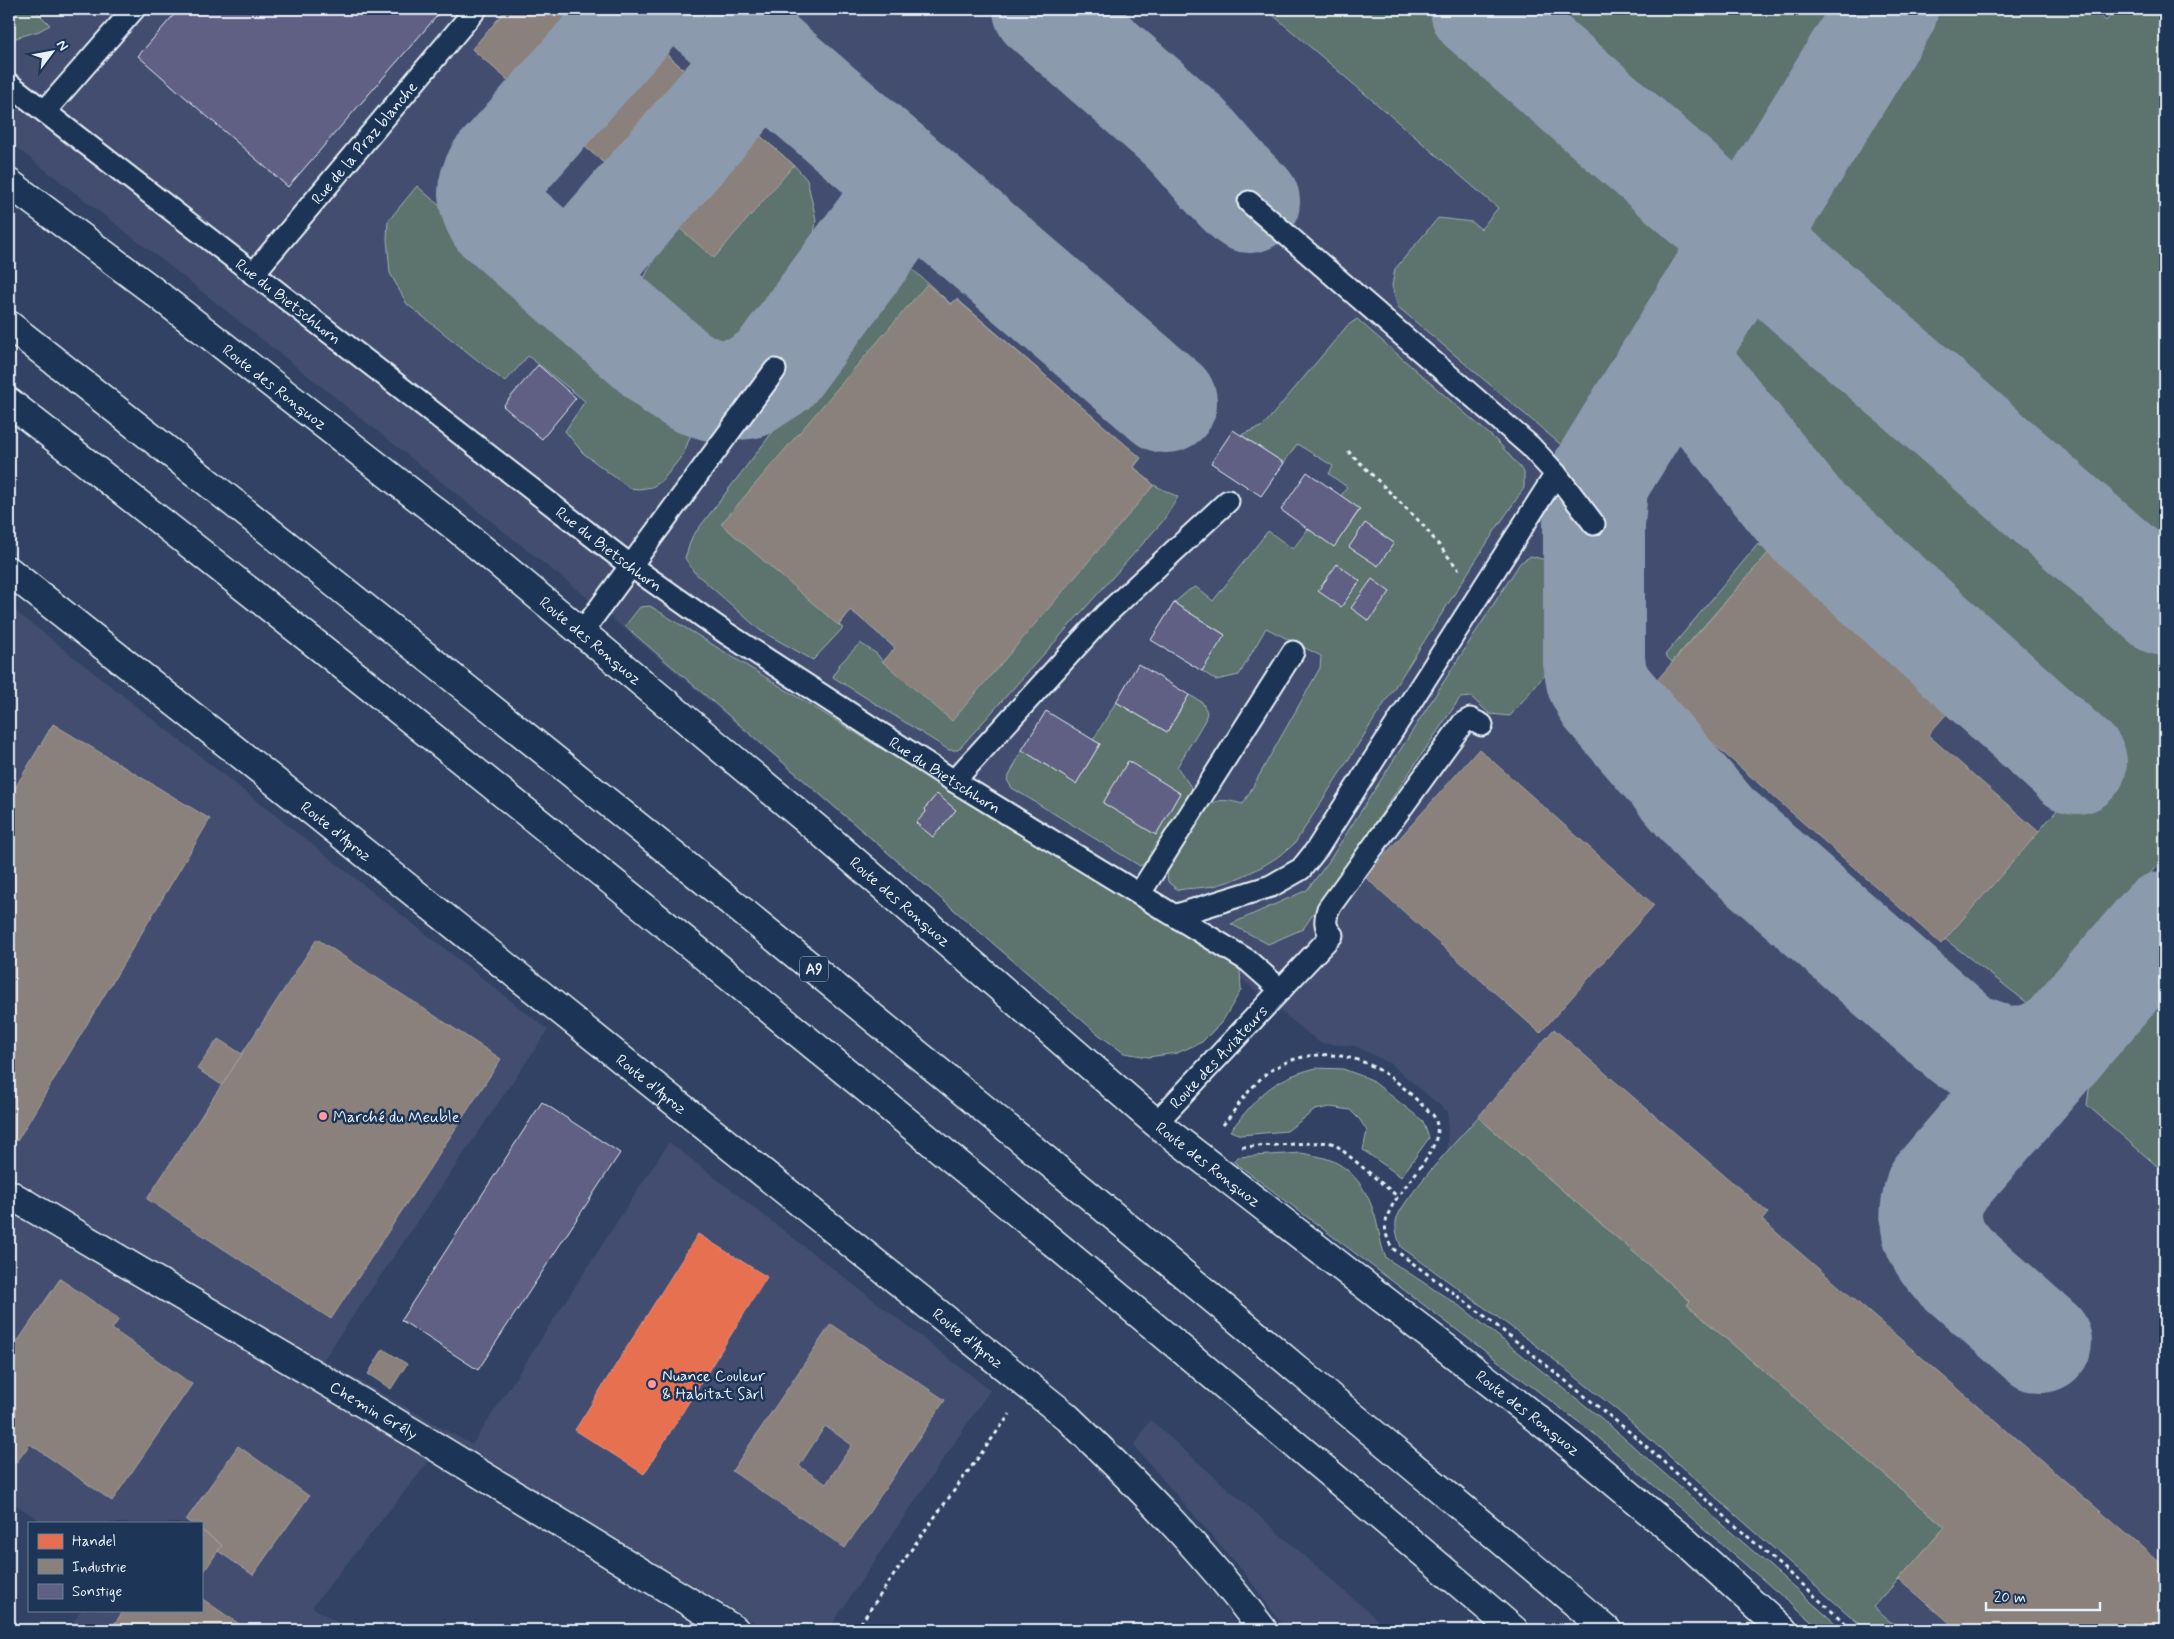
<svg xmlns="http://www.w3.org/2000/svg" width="2174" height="1639" font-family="Mynerve,sans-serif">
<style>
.built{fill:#424e70}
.green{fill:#5c736e;stroke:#a2b2b3}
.shops{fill:#e76f51;stroke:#e79683}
.industry{fill:#8a817c;stroke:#a6a3a1;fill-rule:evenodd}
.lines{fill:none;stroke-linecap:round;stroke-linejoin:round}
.taxiway{stroke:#8c9aae;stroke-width:102}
.building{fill:#5f6083;stroke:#e8f1f8}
.lane-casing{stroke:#e8f1f8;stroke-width:25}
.street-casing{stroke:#e8f1f8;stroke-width:31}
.secondary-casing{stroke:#e8f1f8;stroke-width:31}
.highway-casing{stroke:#e8f1f8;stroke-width:31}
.path{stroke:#e8f1f8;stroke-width:3;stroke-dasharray:4 4;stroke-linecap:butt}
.lane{stroke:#1d3557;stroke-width:21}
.street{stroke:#1d3557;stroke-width:28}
.secondary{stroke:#1d3557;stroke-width:28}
.highway{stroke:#1d3557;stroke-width:28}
.poi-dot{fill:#ff9aa2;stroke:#1d3557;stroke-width:2}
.labels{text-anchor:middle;stroke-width:5;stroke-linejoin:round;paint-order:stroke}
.shield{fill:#1d3557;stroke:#abb9c8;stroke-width:1}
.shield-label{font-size:15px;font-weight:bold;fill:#e8f1f8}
.street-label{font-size:16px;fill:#e8f1f8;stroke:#1d3557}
.poi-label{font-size:16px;fill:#e8f1f8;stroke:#1d3557;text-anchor:start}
</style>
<rect width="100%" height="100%" fill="#314264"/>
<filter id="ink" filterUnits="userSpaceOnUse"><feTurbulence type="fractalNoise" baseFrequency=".02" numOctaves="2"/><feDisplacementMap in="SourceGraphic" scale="10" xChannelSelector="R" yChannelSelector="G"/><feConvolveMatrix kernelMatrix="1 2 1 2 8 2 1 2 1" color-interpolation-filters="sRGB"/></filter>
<g filter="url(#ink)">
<g class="built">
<path d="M 9,9 L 2165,9 L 2165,1630 L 1901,1630 L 1407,1202 L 1447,1151 L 1448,1112 L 1389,1063 L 1355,1046 L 1320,1043 L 1241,979 L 1220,1009 L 1098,1034 L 600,608 L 166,263 L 9,142 Z"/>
<path d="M 9,606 L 548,1030 L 323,1360 L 472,1445 L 669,1142 L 990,1390 L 828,1630 L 767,1630 L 483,1458 L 430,1460 L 312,1607 L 349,1630 L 68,1630 L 81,1610 L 201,1610 L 201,1523 L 43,1523 L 9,1500 Z"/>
<path d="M 1150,1420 L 1389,1630 L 1286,1630 L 1246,1575 L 1134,1446 Z"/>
</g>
<g class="green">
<path d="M 9,9 L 34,9 L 50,25 L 39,31 L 9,40 Z"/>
<path d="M 507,9 L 614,9 L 794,165 L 807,180 L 816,219 L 812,253 L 799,280 L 748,337 L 720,349 L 697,345 L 683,339 L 649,307 L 643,280 L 655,257 L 679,228 L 472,49 Z"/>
<path d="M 1266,9 L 1442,9 L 1713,250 L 1711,265 L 1588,466 L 1580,475 L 1575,469 L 1572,454 L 1398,307 L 1392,286 L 1395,269 L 1438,218 L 1472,222 L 1481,229 L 1498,208 Z"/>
<path d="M 1523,9 L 1872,9 L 1761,190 L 1744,198 Z"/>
<path d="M 1910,9 L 2092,9 L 2106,21 L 2117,9 L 2165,9 L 2165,568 L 1773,226 Z"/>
<path d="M 417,186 L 688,423 L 691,434 L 684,453 L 662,481 L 652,487 L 639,489 L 629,488 L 583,453 L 565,431 L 585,401 L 528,356 L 505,382 L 407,304 L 390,273 L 387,238 L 388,221 Z"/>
<path d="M 901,265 L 912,269 L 951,304 L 957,299 L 1141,458 L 1134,467 L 1154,485 L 1178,497 L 1163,521 L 958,750 L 949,750 L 833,677 L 839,665 L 860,643 L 877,654 L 883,662 L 895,648 L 851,610 L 839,625 L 843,628 L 813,660 L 761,631 L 694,572 L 685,558 L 692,537 Z"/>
<path d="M 1747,282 L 1753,282 L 2165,644 L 2165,856 L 2034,1008 L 1945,939 L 2105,755 L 1824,504 L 1800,488 L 1710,378 L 1703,365 L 1699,348 L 1740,286 Z"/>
<path d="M 1357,319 L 1498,442 L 1524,472 L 1524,488 L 1494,532 L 1295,843 C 1275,862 1240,880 1213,886 C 1202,888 1189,888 1178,890 L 1168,882 L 1167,873 L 1208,806 C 1220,797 1230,801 1243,804 L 1320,668 L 1321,656 L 1266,628 L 1239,675 L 1216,680 L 1202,671 L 1224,634 L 1174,603 L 1189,590 L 1196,587 L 1213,601 L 1268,531 L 1293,549 L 1308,529 L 1334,546 L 1360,510 L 1341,496 L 1347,487 L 1329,474 L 1333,466 L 1297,444 L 1284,463 L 1241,435 L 1263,426 L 1347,326 Z"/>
<path d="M 1758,544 L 1770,551 L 1672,662 L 1665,655 Z"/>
<path d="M 1531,556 L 1553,562 L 1568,577 L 1571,624 L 1558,659 L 1510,716 L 1490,714 L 1471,697 L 1460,698 L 1303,929 L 1268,944 L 1231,924 L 1307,890 L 1327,864 L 1520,563 Z"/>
<path d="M 650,606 L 1240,970 L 1241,990 L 1222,1022 L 1202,1042 L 1177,1053 L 1148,1057 L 1124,1053 L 1098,1034 L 625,626 L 640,607 Z"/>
<path d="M 1189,695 L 1202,702 L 1207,712 L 1205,720 L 1177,767 L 1191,787 L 1193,796 L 1151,860 L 1140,866 L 1012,788 L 1007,780 L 1022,750 L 1076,783 L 1100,744 L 1093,740 L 1116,702 L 1167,732 Z"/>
<path d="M 2165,994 L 2165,1173 L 2087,1105 L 2090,1083 Z"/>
<path d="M 1316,1068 L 1343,1069 L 1370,1079 L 1423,1121 L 1429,1138 L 1401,1177 L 1363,1150 L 1367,1131 L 1360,1120 L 1350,1110 L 1330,1107 L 1315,1110 L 1287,1131 L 1241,1135 L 1230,1131 C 1259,1096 1269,1080 1316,1068 Z"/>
<path d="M 1478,1117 L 1690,1301 L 1687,1305 L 1945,1527 L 1874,1607 L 1901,1630 L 1866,1630 L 1617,1410 L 1533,1343 L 1401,1247 C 1398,1239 1395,1230 1396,1221 C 1400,1201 1462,1135 1478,1117 Z"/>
<path d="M 1301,1153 C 1310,1155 1319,1156 1328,1159 C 1356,1169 1371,1197 1377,1224 C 1380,1236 1381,1247 1386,1258 L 1464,1309 L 1601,1418 L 1843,1630 L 1821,1630 L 1592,1432 L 1233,1161 L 1238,1157 Z"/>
</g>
<path class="shops" d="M 698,1234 L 767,1277 L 644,1474 L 575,1430 Z"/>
<g class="industry">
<path d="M 507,9 L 614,9 L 794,165 L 714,258 L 472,49 Z"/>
<path d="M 927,284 L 951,305 L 956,299 L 1141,458 L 1133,467 L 1154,485 L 952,721 L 883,662 L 895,648 L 851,610 L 838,625 L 721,524 Z"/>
<path d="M 1770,551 L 1951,709 L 1928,735 L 2039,832 L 1941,944 L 1650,688 Z"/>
<path d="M 53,724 L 210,819 L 17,1141 L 9,1136 L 9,798 Z"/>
<path d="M 1479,749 L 1654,905 L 1540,1033 L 1365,877 Z"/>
<path d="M 317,939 L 501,1059 L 331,1319 L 147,1199 Z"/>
<path d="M 1554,1029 L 1768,1213 L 1762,1220 L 2165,1567 L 2165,1630 L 1958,1630 L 1899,1579 L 1945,1527 L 1687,1305 L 1690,1301 L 1478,1117 Z"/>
<path d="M 218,1039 L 242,1054 L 222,1085 L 197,1069 Z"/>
<path d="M 60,1279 L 119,1319 L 112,1329 L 192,1384 L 112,1501 L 30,1444 L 16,1463 L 9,1459 L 9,1354 Z"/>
<path d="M 831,1324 L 945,1400 L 845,1548 L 732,1471 ZM 825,1426 L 852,1445 L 826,1484 L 799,1466 Z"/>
<path d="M 383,1349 L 407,1364 L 391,1389 L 368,1374 Z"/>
<path d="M 238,1446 L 309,1496 L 253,1575 L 218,1551 L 222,1545 L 201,1530 L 201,1523 L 190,1523 L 186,1520 Z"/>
<path d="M 201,1530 L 222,1545 L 201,1576 Z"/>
<path d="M 201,1598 L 248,1630 L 110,1630 L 124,1610 L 201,1610 Z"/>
</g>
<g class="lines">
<g class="taxiway">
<path d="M 639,9 L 496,171 C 486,189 487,199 497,217 L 675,372 L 694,384 L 717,391 L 747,388 L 775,370 L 895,208 L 899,191 L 890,165"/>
<path d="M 708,9 L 1166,402"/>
<path d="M 1044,9 L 1181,129 C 1205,153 1224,180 1249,202"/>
<path d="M 1481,9 L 2165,605"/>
<path d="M 1887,9 L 1602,474 L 1597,487 L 1594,524 L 1594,661 L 1597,680 L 1606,697 L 1716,825 L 1964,1042 L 2002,1057 L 2031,1056 L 2060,1044"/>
<path d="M 590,298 C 584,280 581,273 590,256 L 736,87"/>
<path d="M 1687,337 L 1682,354 L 1685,370 L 1805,519 L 2076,763"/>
<path d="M 2041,1342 L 1954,1265 C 1931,1239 1926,1222 1936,1188 L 2165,922"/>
</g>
</g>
<g class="building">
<path d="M 179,9 L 443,9 L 288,187 L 138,56 Z"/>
<path d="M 538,365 L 576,398 L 542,439 L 503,406 Z"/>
<path d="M 1233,430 L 1284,463 L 1261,496 L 1211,463 Z"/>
<path d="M 1307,472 L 1360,509 L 1334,547 L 1281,510 Z"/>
<path d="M 1365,523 L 1394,543 L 1378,566 L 1349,547 Z"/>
<path d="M 1337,564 L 1360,581 L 1341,607 L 1318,591 Z"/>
<path d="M 1372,579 L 1390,592 L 1369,621 L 1351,608 Z"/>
<path d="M 1174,603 L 1225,635 L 1202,671 L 1151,640 Z"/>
<path d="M 1138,664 L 1189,695 L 1167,732 L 1116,702 Z"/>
<path d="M 1046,711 L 1100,744 L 1076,784 L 1022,750 Z"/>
<path d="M 1128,761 L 1180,793 L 1156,835 L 1103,803 Z"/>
<path d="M 937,794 L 956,810 L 933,837 L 916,823 L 926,812 L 925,808 Z"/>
<path d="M 542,1102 L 620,1153 L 478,1370 L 401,1320 Z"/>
</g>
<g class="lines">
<defs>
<g id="lane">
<path id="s1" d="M 9,84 L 631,566 L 726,633 L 954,781 L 1247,960 L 1281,990"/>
<path d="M 45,111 L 134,9"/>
<path d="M 1249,202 L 1530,446 L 1556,474 L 1594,524"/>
<path id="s2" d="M 253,274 L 476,9"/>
<path d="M 582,632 L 775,370"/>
<path d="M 954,781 L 1105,615 L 1228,501"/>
<path d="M 1140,893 L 1293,652"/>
<path d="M 1177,915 L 1271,886 L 1301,869 L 1317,849 L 1556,474"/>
<path id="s3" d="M 1156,1123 L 1332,935 C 1324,927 1325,920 1328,909 L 1463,723 L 1470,719 L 1482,725"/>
</g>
<g id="street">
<path id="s4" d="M 9,183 L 148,287 L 458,529 L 822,833 L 1156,1123 L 1558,1435 L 1687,1543 L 1783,1630"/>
<path id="s5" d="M 9,1194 L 415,1434 L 735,1630"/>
</g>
<g id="secondary">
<path id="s6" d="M 9,571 L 316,814 L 1066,1416 C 1136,1483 1205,1552 1263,1630"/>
</g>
<g id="highway">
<path d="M 9,325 C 446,670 880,1018 1305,1376 C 1406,1461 1507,1544 1607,1630"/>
<path d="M 9,402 C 519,801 1022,1210 1514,1630"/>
</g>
</defs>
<use href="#lane" class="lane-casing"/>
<use href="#street" class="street-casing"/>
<use href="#secondary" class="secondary-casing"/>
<use href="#highway" class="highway-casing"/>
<g class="path">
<path d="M 1348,451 L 1422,524 L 1459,570"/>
<path d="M 1223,1125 C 1236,1109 1249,1088 1265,1075 C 1300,1047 1351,1049 1387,1075 C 1404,1086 1418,1102 1433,1115 C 1454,1148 1391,1189 1386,1222 C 1384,1232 1388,1240 1392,1248 L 1482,1314 L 1631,1433 L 1853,1630"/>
<path d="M 1242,1147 L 1329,1142 L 1336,1145 L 1397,1196"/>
<path d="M 856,1630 L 918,1540 L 1010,1414"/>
</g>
<use href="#lane" class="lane"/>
<use href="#street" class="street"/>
<use href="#secondary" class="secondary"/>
<use href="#highway" class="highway"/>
</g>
</g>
<g class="poi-dot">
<circle cx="323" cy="1116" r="5"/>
<circle cx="652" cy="1384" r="5"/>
</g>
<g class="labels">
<rect class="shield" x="800" y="956.5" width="28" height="25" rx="4"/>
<g class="shield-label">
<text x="814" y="974">A9</text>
</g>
<g class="street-label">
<text dy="6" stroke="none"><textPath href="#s2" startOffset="172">Rue de la Praz blanche</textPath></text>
<text dy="6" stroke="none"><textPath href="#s1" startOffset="354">Rue du Bietschhorn</textPath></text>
<text dy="6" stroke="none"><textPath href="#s4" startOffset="335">Route des Ronquoz</textPath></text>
<text dy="6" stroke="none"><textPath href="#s1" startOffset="759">Rue du Bietschhorn</textPath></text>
<text dy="6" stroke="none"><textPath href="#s4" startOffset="740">Route des Ronquoz</textPath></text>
<text dy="6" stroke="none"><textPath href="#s1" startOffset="1164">Rue du Bietschhorn</textPath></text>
<text dy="6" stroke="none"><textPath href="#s6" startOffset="418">Route d'Aproz</textPath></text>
<text dy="6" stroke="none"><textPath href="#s4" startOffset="1145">Route des Ronquoz</textPath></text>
<text dy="6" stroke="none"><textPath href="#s3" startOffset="91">Route des Aviateurs</textPath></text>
<text dy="6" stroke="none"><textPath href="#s6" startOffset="822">Route d'Aproz</textPath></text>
<text dy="6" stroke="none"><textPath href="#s4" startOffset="1550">Route des Ronquoz</textPath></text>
<text dy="6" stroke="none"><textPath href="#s6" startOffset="1228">Route d'Aproz</textPath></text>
<text dy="6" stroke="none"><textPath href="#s5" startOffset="424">Chemin Grély</textPath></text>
<text dy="6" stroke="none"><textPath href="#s4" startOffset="1955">Route des Ronquoz</textPath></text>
</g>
<g class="poi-label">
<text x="333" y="1122">Marché du Meuble</text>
<text x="662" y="1381">Nuance Couleur<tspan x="662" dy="18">&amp; Habitat Sàrl</tspan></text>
</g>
</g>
<rect width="2174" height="1639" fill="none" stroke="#1d3557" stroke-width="30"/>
<rect x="15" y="15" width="2144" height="1609" fill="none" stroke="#e8f1f8" stroke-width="2" filter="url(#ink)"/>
<rect x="28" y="1522" width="175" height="90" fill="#1d3557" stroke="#6e8097"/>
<rect x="38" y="1534" width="25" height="15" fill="#e76f51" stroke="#6e8097"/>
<text x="72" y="1546" font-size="15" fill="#e8f1f8">Handel</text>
<rect x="38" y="1559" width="25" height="15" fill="#8a817c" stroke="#6e8097"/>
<text x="72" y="1572" font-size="15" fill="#e8f1f8">Industrie</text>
<rect x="38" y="1584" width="25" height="15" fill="#5f6083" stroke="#6e8097"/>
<text x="72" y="1596" font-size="15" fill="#e8f1f8">Sonstige</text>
<g transform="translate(52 52) rotate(58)" stroke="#1d3557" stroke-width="4" paint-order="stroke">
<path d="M0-4L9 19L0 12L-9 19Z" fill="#e8f1f8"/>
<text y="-8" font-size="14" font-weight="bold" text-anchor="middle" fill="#e8f1f8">N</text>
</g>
<path d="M1986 1602v8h114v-8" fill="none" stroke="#e8f1f8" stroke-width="2.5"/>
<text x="1994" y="1602" font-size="15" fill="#e8f1f8" stroke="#1d3557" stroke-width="4" paint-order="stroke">20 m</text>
</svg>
